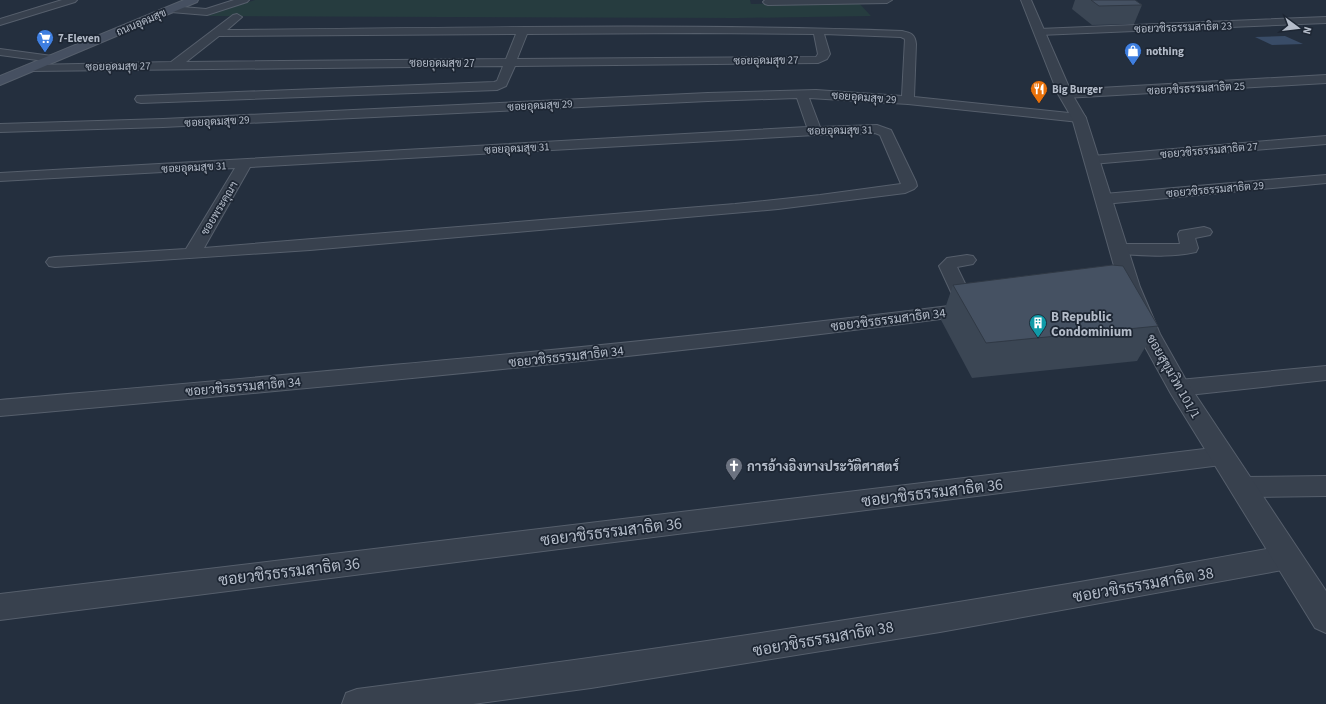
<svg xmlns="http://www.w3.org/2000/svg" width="1326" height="704" font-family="'Source Sans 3',Sarabun,sans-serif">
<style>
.green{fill:#263c3f}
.water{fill:#394c67}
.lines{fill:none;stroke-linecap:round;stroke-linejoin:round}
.minor-casing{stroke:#565f6c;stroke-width:2}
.tertiary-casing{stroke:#565f6c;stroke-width:2}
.secondary-casing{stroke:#565f6c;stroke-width:2}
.minor{fill:#38414e;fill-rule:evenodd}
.tertiary{fill:#38414e;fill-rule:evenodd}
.secondary{fill:#465061;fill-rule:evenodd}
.wall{fill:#3b4654}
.building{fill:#455162;stroke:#303945}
.labels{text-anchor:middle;stroke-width:3.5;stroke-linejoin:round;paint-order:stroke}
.far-street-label{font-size:11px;fill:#b4bcc9;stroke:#1d2633}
.far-poi-label{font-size:11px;font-weight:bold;fill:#b4bcc9;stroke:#1d2633;text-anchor:start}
.poi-label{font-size:13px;font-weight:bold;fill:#b4bcc9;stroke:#1d2633;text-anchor:start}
.street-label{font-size:13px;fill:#b4bcc9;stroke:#1d2633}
.near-street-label{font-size:16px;fill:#b4bcc9;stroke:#1d2633}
</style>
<rect width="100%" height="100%" fill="#242f3e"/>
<path class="green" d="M 255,0 L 750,0 L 751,4 L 858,2 L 871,16 L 737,18 L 207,16 Z"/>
<path class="water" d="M 1285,36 L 1303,44 L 1272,45 L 1255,37 Z"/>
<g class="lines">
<defs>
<g id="minor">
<path d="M 62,0 L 77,0 L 75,2 L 0,25 L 0,19 Z"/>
<path d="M 234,0 L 249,0 L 247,2 L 207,15 L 171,12 L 166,9 L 171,6 L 206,9 Z"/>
<path d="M 765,0 L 892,0 L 887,3 L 768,5 L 765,4 L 763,2 Z"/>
<path d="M 237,14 L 242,17 L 227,30 C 452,28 677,23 902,31 C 911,33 915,34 916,44 L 914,97 L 1079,114 L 1084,115 L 1086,118 L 1084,121 L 1079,122 L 908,104 L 809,98 L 820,127 L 877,125 L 891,130 L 916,182 L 917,186 L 914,189 L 905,193 L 778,209 L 310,250 L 55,267 L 49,266 L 46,262 L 49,258 L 55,257 L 186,249 L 235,168 L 0,181 L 0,173 L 807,127 L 797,98 L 708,101 L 163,127 L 0,132 L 0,124 L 163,119 L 708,93 L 816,90 L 902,96 L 905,39 L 901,37 L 824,34 L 830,54 L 827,59 L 818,63 L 515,66 L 506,86 L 497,90 L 141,103 L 137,102 L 135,99 L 137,96 L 494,82 L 497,81 L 503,66 L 32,71 L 28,70 L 26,68 L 28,66 L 32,65 L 171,62 L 233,15 ZM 697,33 L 814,34 L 818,54 L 816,57 L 517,59 L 527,34 ZM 516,34 L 506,59 L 186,62 L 219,36 ZM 875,133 L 880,135 L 901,184 L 820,195 L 735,204 L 204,248 L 250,167 L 815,135 Z"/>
<path d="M 1326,17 L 1326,23 L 1039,35 L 1034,32 L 1039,29 Z"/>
<path d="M 0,49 L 52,56 L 56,57 L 58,59 L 56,61 L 52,62 L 0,55 Z"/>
<path d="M 1326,75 L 1326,83 L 1065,98 L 1061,97 L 1059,94 L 1061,91 L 1065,90 Z"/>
<path d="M 1326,136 L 1326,144 L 1092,164 L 1087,163 L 1085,160 L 1087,157 L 1092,156 Z"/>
<path d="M 1326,175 L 1326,183 L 1104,204 L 1099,202 L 1096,199 L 1099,196 L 1104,194 Z"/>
<path d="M 1204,227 L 1210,229 L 1212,232 L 1210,235 L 1195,238 L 1198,248 L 1196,252 C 1171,258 1144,255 1119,254 L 1113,253 L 1111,249 L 1113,245 L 1119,244 L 1180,244 L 1178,234 L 1180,231 Z"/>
<path d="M 967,255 L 973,256 L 976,260 L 973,264 L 957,267 L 975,304 L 978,305 L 980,309 L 978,313 L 971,315 C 648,358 324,387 0,416 L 0,400 C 319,372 639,345 957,305 L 939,266 L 947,258 Z"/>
<path d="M 1326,366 L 1326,380 L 1179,396 L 1172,393 L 1168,388 L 1172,383 L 1179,380 Z"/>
<path d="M 1221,447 L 1229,450 L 1233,456 L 1229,462 L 1221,465 L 0,620 L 0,594 Z"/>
<path d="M 1326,476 L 1326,496 L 1242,497 L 1234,494 L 1230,487 L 1234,480 L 1242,477 Z"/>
<path d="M 1288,545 L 1297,549 L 1301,557 L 1297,565 L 1288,569 L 940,632 L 591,688 L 473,704 L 342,704 L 346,693 L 357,689 C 669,649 979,602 1288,545 Z"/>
</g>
<path id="tertiary" d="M 1021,0 L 1031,0 L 1072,94 L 1086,118 L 1140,287 L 1160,334 L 1187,382 L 1326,591 L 1326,633 L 1315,628 L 1171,394 L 1138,334 L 1120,287 L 1072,118 L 1058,94 Z"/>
<path id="secondary" d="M 184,0 L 198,0 L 197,2 L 0,85 L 0,76 Z"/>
</defs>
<use href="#minor" class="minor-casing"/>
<use href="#tertiary" class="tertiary-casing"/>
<use href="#secondary" class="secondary-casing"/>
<use href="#minor" class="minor"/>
<use href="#tertiary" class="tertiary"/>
<use href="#secondary" class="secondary"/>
</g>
<g class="wall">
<path d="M 1075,0 L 1135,0 L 1142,5 L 1134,24 L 1092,25 L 1072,9 Z"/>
<path d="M 953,285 L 1158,326 L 1137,361 L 972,378 L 941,320 Z"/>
</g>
<g class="building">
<path d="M 1091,0 L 1135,0 L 1142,5 L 1099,6 Z"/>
<path d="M 1112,265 L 1123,266 L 1158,326 L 986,343 L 953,285 Z"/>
</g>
<defs>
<symbol id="supermarket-pin" viewBox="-11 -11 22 30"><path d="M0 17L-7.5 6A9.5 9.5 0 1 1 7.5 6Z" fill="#3f7fe0" stroke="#1d2633"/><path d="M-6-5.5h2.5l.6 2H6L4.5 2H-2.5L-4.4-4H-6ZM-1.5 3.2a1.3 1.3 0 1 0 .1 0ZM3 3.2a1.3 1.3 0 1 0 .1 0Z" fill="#fff"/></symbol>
<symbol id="shop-pin" viewBox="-11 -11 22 30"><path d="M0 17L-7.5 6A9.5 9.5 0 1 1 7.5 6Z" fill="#3f7fe0" stroke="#1d2633"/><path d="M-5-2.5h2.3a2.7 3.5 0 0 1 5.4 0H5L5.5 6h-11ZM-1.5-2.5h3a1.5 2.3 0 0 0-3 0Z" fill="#fff"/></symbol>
<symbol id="restaurant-pin" viewBox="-11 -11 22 30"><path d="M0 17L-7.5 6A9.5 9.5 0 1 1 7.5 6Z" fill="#e8710a" stroke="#1d2633"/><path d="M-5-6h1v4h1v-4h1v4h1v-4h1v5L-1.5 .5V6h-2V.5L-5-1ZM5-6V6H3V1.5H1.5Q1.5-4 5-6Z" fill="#fff"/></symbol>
<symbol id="building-pin" viewBox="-11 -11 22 30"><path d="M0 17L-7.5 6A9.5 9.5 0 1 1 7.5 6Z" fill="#0f9aa8" stroke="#1d2633"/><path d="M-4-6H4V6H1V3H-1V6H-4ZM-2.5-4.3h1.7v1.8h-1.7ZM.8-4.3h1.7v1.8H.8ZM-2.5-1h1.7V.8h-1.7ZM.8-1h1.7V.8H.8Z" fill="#fff"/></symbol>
<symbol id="church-pin" viewBox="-11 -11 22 30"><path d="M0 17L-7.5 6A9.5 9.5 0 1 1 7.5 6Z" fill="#6b7280" stroke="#1d2633"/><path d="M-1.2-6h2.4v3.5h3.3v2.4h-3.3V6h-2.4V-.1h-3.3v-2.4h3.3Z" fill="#fff"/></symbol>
</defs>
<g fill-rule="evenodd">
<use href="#supermarket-pin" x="35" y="28" width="20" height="27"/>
<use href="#shop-pin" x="1123" y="41" width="20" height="27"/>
<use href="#restaurant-pin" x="1029" y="79" width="20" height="27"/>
<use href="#building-pin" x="1028" y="313" width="20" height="27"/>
<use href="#church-pin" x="724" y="456" width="20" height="27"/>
</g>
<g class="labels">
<g class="far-street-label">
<text transform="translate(141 22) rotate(-23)" y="4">ถนนอุดมสุข</text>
<text transform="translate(1183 27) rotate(-2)" y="4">ซอยวชิรธรรมสาธิต 23</text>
<text transform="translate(766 60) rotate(-1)" y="4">ซอยอุดมสุข 27</text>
<text x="442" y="67">ซอยอุดมสุข 27</text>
<text transform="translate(118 66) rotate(-1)" y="4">ซอยอุดมสุข 27</text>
<text transform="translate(1196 88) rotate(-3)" y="4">ซอยวชิรธรรมสาธิต 25</text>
<text transform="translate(864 97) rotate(4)" y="4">ซอยอุดมสุข 29</text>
<text transform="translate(540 105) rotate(-3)" y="4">ซอยอุดมสุข 29</text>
<text transform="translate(217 121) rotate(-3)" y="4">ซอยอุดมสุข 29</text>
<text transform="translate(840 130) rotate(-1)" y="4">ซอยอุดมสุข 31</text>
<text transform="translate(517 148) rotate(-3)" y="4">ซอยอุดมสุข 31</text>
<text transform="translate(1209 150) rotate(-5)" y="4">ซอยวชิรธรรมสาธิต 27</text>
<text transform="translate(194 167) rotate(-3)" y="4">ซอยอุดมสุข 31</text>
<text transform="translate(1215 189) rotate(-5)" y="4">ซอยวชิรธรรมสาธิต 29</text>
<text transform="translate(219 208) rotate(-59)" y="4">ซอยพระคุณฯ</text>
</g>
<g class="far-poi-label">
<text x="58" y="42">7-Eleven</text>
<text x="1146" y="55">nothing</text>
<text x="1052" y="93">Big Burger</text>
</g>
<g class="poi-label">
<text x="1051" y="321">B Republic<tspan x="1051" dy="15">Condominium</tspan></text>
<text x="747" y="471">การอ้างอิงทางประวัติศาสตร์</text>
</g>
<g class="street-label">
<text transform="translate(888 319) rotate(-7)" y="5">ซอยวชิรธรรมสาธิต 34</text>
<text transform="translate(566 356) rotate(-6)" y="5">ซอยวชิรธรรมสาธิต 34</text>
<text transform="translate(1174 376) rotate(60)" y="5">ซอยสุขุมวิท 101/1</text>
<text transform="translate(243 386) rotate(-5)" y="5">ซอยวชิรธรรมสาธิต 34</text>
</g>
<g class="near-street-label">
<text transform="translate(932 492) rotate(-7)" y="6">ซอยวชิรธรรมสาธิต 36</text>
<text transform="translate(611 531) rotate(-7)" y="6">ซอยวชิรธรรมสาธิต 36</text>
<text transform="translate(289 571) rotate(-7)" y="6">ซอยวชิรธรรมสาธิต 36</text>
<text transform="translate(1143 584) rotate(-10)" y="6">ซอยวชิรธรรมสาธิต 38</text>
<text transform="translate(823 638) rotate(-10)" y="6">ซอยวชิรธรรมสาธิต 38</text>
</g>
</g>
<g transform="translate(1298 28) rotate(105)" stroke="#1d2633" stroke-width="3" paint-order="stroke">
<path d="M0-3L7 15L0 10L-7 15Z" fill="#b4bcc9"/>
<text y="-6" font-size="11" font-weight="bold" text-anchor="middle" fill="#b4bcc9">N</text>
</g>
</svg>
